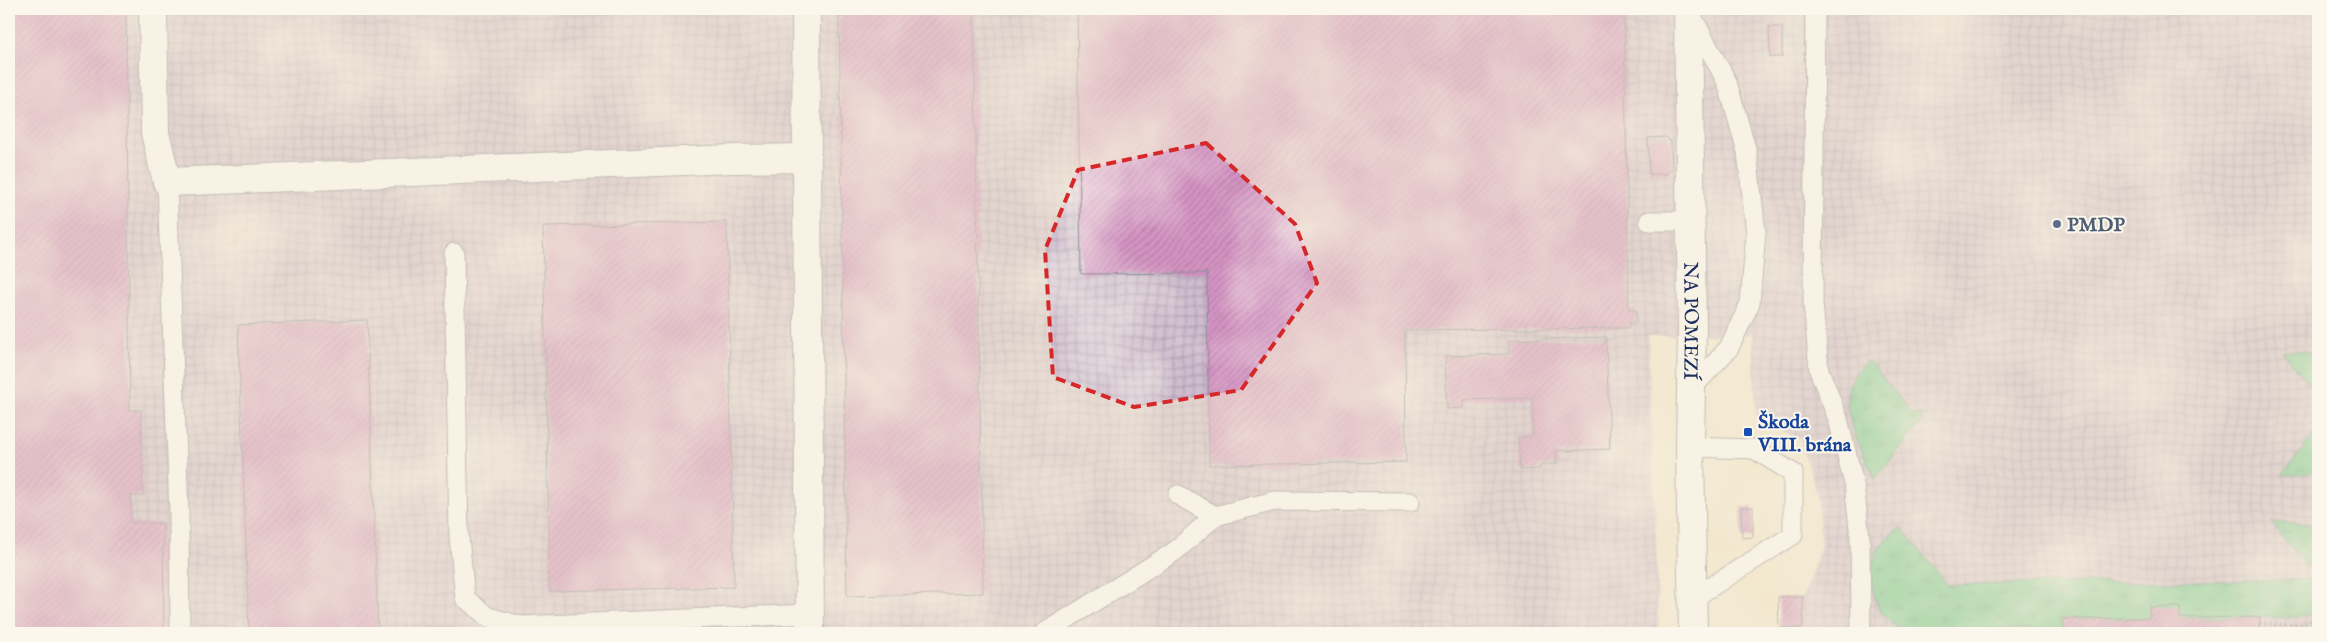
<svg xmlns="http://www.w3.org/2000/svg" width="2327" height="642" font-family="'IM FELL English',serif">
<style>
.industrial{fill:url(#industrial-grid)}
.grass{fill:url(#grass-tufts);stroke:#457c77}
.building{fill:url(#building-hatch)}
.lines{fill:none;stroke-linecap:round;stroke-linejoin:round}
.lane-casing{stroke:#878c96;stroke-width:21}
.street-casing{stroke:#878c96;stroke-width:30}
.path{stroke:#878c96;stroke-width:3;stroke-dasharray:1 4;stroke-linecap:butt}
.lane{stroke:#fff;stroke-width:19}
.street{stroke:#fff;stroke-width:28}
.marked{fill:none;stroke:#d62828;stroke-width:4;stroke-dasharray:10 6;stroke-linejoin:round}
.service-dot{fill:#5c6f8a;stroke:#fbf7ec;stroke-width:2}
.transit-dot{fill:#1a4fb4;stroke:#fbf7ec;stroke-width:2}
.labels{text-anchor:middle;stroke-width:4;stroke-linejoin:round;paint-order:stroke}
.service-label{font-size:20px;font-weight:bold;fill:#4e5e75;stroke:#fbf7ec;text-anchor:start}
.street-label{font-size:20px;fill:#1b2f5e;stroke:#fbf7ec}
.transit-label{font-size:20px;font-weight:bold;fill:#164399;stroke:#fbf7ec;text-anchor:start}
</style>
<defs>
<pattern id="industrial-grid" width="8" height="8" patternUnits="userSpaceOnUse" patternTransform="scale(1.25)"><rect width="8" height="8" fill="#cfbdcf"/><path d="M0 4h8M4 0v8" fill="none" stroke="#a79aab"/></pattern>
<pattern id="grass-tufts" width="24" height="20" patternUnits="userSpaceOnUse" patternTransform="scale(1.25)"><rect width="24" height="20" fill="#6fc990"/><path d="M3 7l-1-3M5 7V3M7 7l1-3M15 17l-1-3M17 17v-4M19 17l1-3" fill="none" stroke="#5aa479"/></pattern>
<pattern id="building-hatch" width="6" height="6" patternUnits="userSpaceOnUse" patternTransform="scale(1.25)"><rect width="6" height="6" fill="#d694c4"/><path d="M-1 1l2-2M0 6l6-6M5 7l2-2" fill="none" stroke="#ad79a2"/></pattern>
</defs>
<rect width="100%" height="100%" fill="#fbf7ec"/>
<filter id="ink" filterUnits="userSpaceOnUse"><feTurbulence type="fractalNoise" baseFrequency=".02" numOctaves="2"/><feDisplacementMap in="SourceGraphic" scale="10" xChannelSelector="R" yChannelSelector="G"/><feConvolveMatrix kernelMatrix="1 2 1 2 8 2 1 2 1" color-interpolation-filters="sRGB"/></filter>
<filter id="wash" filterUnits="userSpaceOnUse"><feTurbulence type="fractalNoise" baseFrequency=".0096" numOctaves="4" result="noise"/><feDisplacementMap in="SourceGraphic" scale="20" xChannelSelector="R" yChannelSelector="G"/><feGaussianBlur stdDeviation="1.12" result="paint"/><feColorMatrix in="noise" values="0 0 0 0 0 0 0 0 0 0 0 0 0 0 0 0 0 1.4 0 .05"/><feComposite in="paint" operator="in"/></filter>
<g filter="url(#wash)">
<rect width="100%" height="100%" fill="#f3e8cf"/>
<path class="industrial" d="M 9,9 L 2318,9 L 2318,633 L 1804,633 L 1803,597 L 1821,545 L 1817,494 L 1800,440 L 1756,416 L 1753,334 L 1648,336 L 1659,633 L 9,633 Z"/>
<g class="grass">
<path d="M 2282,351 L 2303,351 L 2318,355 L 2318,395 Z"/>
<path d="M 1869,361 L 1913,415 L 1921,414 L 1922,421 L 1875,479 C 1859,442 1825,390 1869,361 Z"/>
<path d="M 2318,430 L 2318,470 L 2300,475 L 2282,475 Z"/>
<path d="M 2271,522 L 2307,523 L 2318,527 L 2318,609 L 2311,614 L 2301,617 L 2064,619 L 2064,629 L 1924,631 C 1914,630 1903,630 1894,625 C 1872,611 1865,570 1879,548 C 1885,539 1893,533 1901,527 L 1948,585 L 2318,579 Z"/>
</g>
<g id="blocks">
<g class="building">
<path d="M 9,9 L 126,9 L 130,410 L 141,410 L 143,496 L 131,496 L 131,523 L 163,523 L 164,633 L 9,633 Z"/>
<path d="M 839,9 L 974,9 L 983,593 L 847,596 Z"/>
<path d="M 1077,9 L 1624,9 L 1629,310 L 1636,310 L 1636,323 L 1629,323 L 1629,328 L 1405,330 L 1406,462 L 1209,465 L 1207,273 L 1081,274 Z"/>
<path d="M 1769,27 L 1782,27 L 1782,57 L 1770,57 Z"/>
<path d="M 1666,137 L 1671,142 L 1672,169 L 1666,174 L 1649,174 L 1648,138 Z"/>
<path d="M 727,222 L 734,587 L 550,591 L 543,226 Z"/>
<path d="M 367,320 L 378,633 L 249,633 L 238,325 Z"/>
<path d="M 1606,337 L 1610,449 L 1556,451 L 1557,464 L 1540,465 L 1540,469 L 1520,470 L 1518,437 L 1533,436 L 1532,398 L 1464,400 L 1464,408 L 1447,409 L 1445,356 L 1509,354 L 1509,340 Z"/>
<path d="M 1741,507 L 1753,507 L 1753,537 L 1742,538 Z"/>
<path d="M 1778,597 L 1803,597 L 1803,628 L 1779,628 Z"/>
<path d="M 2149,607 L 2180,607 L 2180,618 L 2260,617 L 2260,633 L 2064,633 L 2063,619 L 2150,618 Z"/>
</g>
</g>
</g>
<g filter="url(#ink)">
<use href="#blocks" fill-opacity="0" stroke="#878c96" stroke-width="1"/>
<g class="lines">
<defs>
<g id="lane">
<path d="M 1815,9 L 1813,303 L 1819,370 L 1838,419 L 1854,484 L 1860,537 L 1861,633"/>
<path d="M 1690,13 L 1727,82 L 1747,152 L 1756,233 L 1750,303 L 1729,348 L 1691,389"/>
<path d="M 167,182 L 179,513 L 180,633"/>
<path d="M 1649,221 L 1691,221"/>
<path d="M 454,253 L 459,537 L 465,598 L 488,617 L 521,626 L 809,614"/>
<path d="M 1690,447 L 1754,449 L 1793,473 L 1793,535 L 1692,599"/>
<path d="M 1178,495 L 1215,516"/>
<path d="M 1044,633 L 1174,552 L 1215,516 L 1275,501 L 1410,502"/>
</g>
<g id="street">
<path d="M 153,9 L 155,133 L 167,182 L 733,159 L 807,158"/>
<path d="M 806,9 L 810,633"/>
<path id="s1" d="M 1688,9 L 1692,331 L 1690,447 L 1693,633"/>
</g>
</defs>
<use href="#lane" class="lane-casing"/>
<use href="#street" class="street-casing"/>
<path class="path" d="M 2260,624 C 2279,624 2303,628 2318,616"/>
<use href="#lane" class="lane"/>
<use href="#street" class="street"/>
</g>
</g>
<path d="M0 0H2327V642H0ZM 1206,143 L 1295,224 L 1317,283 L 1241,390 L 1134,407 L 1053,377 L 1045,250 L 1078,170 Z" fill="#f3e8cf" fill-opacity=".55" fill-rule="evenodd"/>
<path class="marked" d="M 1206,143 L 1295,224 L 1317,283 L 1241,390 L 1134,407 L 1053,377 L 1045,250 L 1078,170 Z"/>
<circle class="service-dot" cx="2057" cy="224" r="5"/>
<rect class="transit-dot" x="1743" y="427" width="10" height="10" rx="2.5"/>
<g class="labels">
<g class="service-label">
<text x="2067" y="231">PMDP</text>
</g>
<g class="street-label">
<text dy="7" stroke="none"><textPath href="#s1" startOffset="312">NA POMEZÍ</textPath></text>
</g>
<g class="transit-label">
<text x="1758" y="428">Škoda<tspan x="1758" dy="23">VIII. brána</tspan></text>
</g>
</g>
<rect width="2327" height="642" fill="none" stroke="#fbf7ec" stroke-width="30"/>
</svg>
